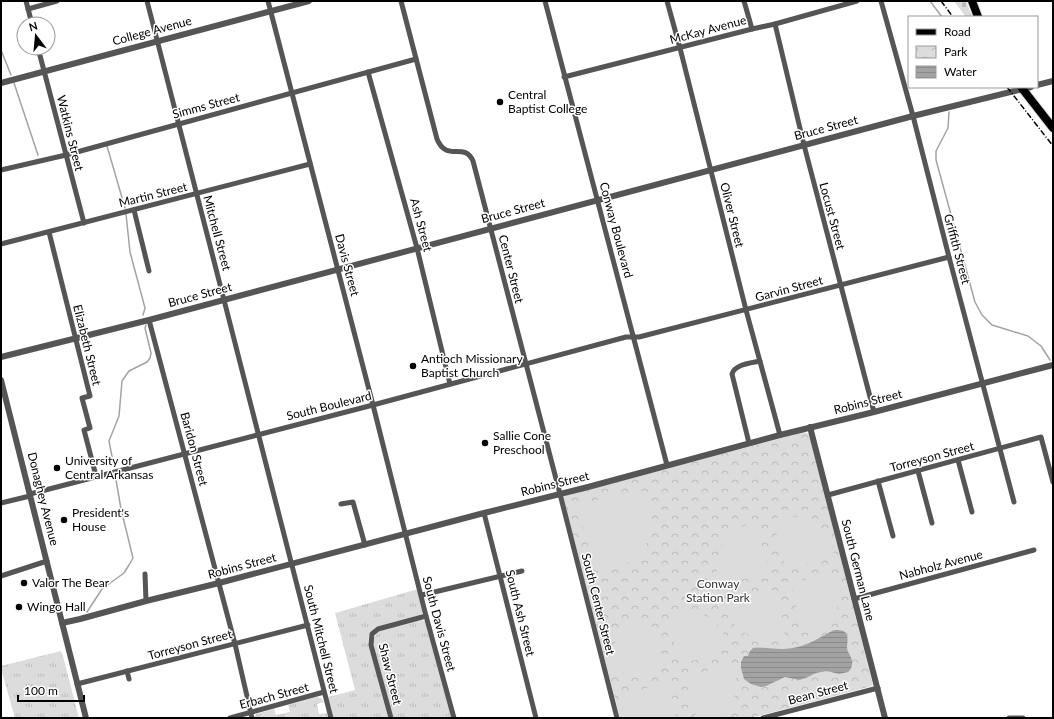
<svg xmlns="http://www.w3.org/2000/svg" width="1054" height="719" font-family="Lato,sans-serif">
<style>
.grass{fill:url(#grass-tufts)}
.cemetery{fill:url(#cemetery-stones)}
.park{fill:url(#park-crowns)}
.pitch{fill:#dcdcdc}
.water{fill:url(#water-rules)}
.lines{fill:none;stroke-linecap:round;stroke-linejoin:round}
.stream{stroke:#a3a3a3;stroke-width:1.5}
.primary-casing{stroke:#dbdbdb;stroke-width:10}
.minor{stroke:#555;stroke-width:5}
.tertiary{stroke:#555;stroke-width:6}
.primary{stroke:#000;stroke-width:8}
.rail{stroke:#000;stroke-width:1.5;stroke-dasharray:6 2 1 2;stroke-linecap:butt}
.poi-dot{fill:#000;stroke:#fff;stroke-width:1.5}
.labels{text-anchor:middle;stroke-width:3;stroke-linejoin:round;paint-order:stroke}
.street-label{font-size:12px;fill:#000;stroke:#fff}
.poi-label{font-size:12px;fill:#000;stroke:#fff;text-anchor:start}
.park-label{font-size:12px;fill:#333;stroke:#fff}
</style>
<defs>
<pattern id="grass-tufts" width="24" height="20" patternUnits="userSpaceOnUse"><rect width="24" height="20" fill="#dcdcdc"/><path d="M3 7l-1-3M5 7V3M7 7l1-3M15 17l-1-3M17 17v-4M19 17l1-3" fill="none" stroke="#bbb"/></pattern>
<pattern id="cemetery-stones" width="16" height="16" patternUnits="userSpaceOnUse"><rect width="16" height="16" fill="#dcdcdc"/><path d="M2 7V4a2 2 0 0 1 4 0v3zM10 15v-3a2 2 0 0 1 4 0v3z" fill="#bbb"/></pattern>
<pattern id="park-crowns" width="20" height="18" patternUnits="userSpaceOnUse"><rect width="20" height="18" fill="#dcdcdc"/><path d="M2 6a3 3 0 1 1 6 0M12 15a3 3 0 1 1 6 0" fill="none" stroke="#bbb"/></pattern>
<pattern id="water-rules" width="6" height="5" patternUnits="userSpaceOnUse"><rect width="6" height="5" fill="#a3a3a3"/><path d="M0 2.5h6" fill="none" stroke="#8b8b8b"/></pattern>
</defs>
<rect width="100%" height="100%" fill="#fff"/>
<g class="grass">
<path d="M 418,589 L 423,612 L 420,615 L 376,627 C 370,631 368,636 369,644 L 388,718 L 333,718 L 328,697 L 355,690 L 335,613 Z"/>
<path d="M 421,620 L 425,621 L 452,718 L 393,718 L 373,642 C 374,637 376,634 380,631 Z"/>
<path d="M 61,651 L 64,660 L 79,718 L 15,718 L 1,669 L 1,666 Z"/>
<path d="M 317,697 L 321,698 L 324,702 L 317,704 L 319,714 L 327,713 L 328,718 L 254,718 L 256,714 L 274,709 L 276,715 L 290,712 L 288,705 Z"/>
</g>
<path class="cemetery" d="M 954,1 L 966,1 L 972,17 L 966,17 Z"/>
<path class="park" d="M 804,432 L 809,434 L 873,685 L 872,686 L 751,718 L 620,718 L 563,499 L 564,496 Z"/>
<g class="pitch">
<path d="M 643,491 C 657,517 654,552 623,565 C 619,567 614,569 609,569 C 604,570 601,570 596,571 L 582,526 L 578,510 L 581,504 L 601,499 Z"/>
<path d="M 786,516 C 811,515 828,530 834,554 L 808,563 L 792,567 L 785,563 L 779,547 L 774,519 Z"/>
<path d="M 754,524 L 764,551 L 769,567 L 765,573 L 748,578 L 719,581 C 717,575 716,569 717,562 C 718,544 734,525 754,524 Z"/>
<path d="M 840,573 C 845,592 839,616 821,626 C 816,629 811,631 806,632 L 796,606 L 792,588 L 795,583 L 812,577 Z"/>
<path d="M 770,589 L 776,592 L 781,610 L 785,638 C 765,643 739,637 729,616 C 727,612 727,608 725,604 L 752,593 Z"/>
<path d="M 681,611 C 706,610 723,624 729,648 L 703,658 L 687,662 L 680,658 L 674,642 L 669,613 Z"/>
<path d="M 642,619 L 648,619 L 659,645 L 663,662 L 660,668 L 643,673 L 613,676 C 606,651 617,628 642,619 Z"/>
<path d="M 734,667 C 740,686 735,704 720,718 L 697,718 L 690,700 L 687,683 L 690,677 L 707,671 Z"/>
<path d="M 663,684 L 670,688 L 674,705 L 676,718 L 627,718 L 623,712 L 619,699 L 646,688 Z"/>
</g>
<path class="water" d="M 835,630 C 838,630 842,630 845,632 C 849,636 847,643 847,648 C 848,654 853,658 852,664 C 852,668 850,670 848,672 L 839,674 L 827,671 L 821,672 L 816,673 L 806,678 L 799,680 L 785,677 L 766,686 L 761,687 L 751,684 L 744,679 L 741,668 L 741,662 L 744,656 L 748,656 L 750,651 L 753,648 C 762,647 772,649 782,649 C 801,649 816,640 832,631 Z"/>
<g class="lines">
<g class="stream">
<path d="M 930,1 L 942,17"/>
<path d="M 1,50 L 11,75"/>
<path d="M 14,83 L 38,155"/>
<path d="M 949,112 L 948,128 L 936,151 L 936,160 L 975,302 L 982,315 L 992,325 L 1028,336 L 1041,346 L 1050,360"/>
<path d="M 107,146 L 125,208"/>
<path d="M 126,214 L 130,252 L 145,308 L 143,315"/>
<path d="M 114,467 L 109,441 L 119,416 L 122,381 L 129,371 L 147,362 L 150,358 L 151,353 L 145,328 L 146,325"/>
<path d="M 87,612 L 102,589 L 124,573 L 129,565 L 133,558 L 121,509 L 115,474"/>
</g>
<defs>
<g id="primary">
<path d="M 972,1 L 978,17"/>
<path d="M 1021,87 L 1053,128"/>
</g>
</defs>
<use href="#primary" class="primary-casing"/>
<g class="minor">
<path d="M 26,1 L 32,24"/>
<path d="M 147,1 L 224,300 L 331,718"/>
<path d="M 268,1 L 373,405 L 426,616 L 454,718"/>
<path d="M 401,1 L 437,139 C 447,163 464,141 473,161 L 560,494 L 617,718"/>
<path d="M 545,1 L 667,465"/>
<path d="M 667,1 L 680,48 L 746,310 L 780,435"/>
<path d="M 744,1 L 752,29"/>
<path d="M 881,1 L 913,116 L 949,257 L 1014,502"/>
<path d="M 28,9 L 57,1"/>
<path d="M 775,24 L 804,145 L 874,412"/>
<path d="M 38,48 L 84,223"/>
<path d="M 368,72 L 417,248 L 450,384"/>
<path d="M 564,77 L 752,29 L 775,24 L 857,1"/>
<path d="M 1,170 L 66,155 L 416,59"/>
<path d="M 134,210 L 149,271"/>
<path d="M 49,232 L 90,396 L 82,398 L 90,428 L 84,430 L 96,476"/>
<path d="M 1,244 L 310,164"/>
<path d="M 149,320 L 235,644 L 252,718"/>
<path d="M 749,443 L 732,374 C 735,364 751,363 760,361"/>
<path d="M 958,460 L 972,512"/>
<path d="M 918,471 L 932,523"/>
<path d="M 878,481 L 893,536"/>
<path d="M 30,494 L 373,405 L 626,337 L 639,337 L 949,257"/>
<path d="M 828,495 L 1041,437 L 1053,482"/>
<path d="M 1,503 L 30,496"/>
<path d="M 341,504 L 353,502 L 365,545"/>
<path d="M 484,513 L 536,718"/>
<path d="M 145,574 L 146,601"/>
<path d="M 1,576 L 47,561"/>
<path d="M 422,595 L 522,571"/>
<path d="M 854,599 L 1034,550"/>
<path d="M 127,671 L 129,679"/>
<path d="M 77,684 L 308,625"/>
<path d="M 230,718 L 324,692"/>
<path d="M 391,718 L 371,645 L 372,634 L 378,629 L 426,616"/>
<path d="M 763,718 L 878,688"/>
<path d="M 1009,718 L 1023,718"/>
</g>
<g class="tertiary">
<path d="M 1,83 L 309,1"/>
<path d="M 1037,85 L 1053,81"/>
<path d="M 1,357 L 149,320 L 913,116 L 1031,87"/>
<path d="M 1,380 L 86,718"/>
<path d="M 810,427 L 885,718"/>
<path d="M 62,623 L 80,619 L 146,601 L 219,583 L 484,513 L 588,487 L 780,435 L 874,412 L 1053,365"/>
</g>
<use href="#primary" class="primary"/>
<g class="rail">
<path d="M 941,1 L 953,17"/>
<path d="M 1007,87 L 1053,146"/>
</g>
</g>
<g class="poi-dot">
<circle cx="500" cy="102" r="4"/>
<circle cx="413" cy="366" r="4"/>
<circle cx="485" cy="443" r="4"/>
<circle cx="57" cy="468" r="4"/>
<circle cx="64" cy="520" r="4"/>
<circle cx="24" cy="583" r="4"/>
<circle cx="19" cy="607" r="4"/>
</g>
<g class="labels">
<g class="street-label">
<text transform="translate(708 30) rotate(-15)" y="4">McKay Avenue</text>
<text transform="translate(152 31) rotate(-15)" y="4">College Avenue</text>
<text transform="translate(206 106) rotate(-15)" y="4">Simms Street</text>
<text transform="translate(826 128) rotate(-15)" y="4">Bruce Street</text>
<text transform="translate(70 133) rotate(76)" y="4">Watkins Street</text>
<text transform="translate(153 195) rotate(-14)" y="4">Martin Street</text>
<text transform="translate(513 211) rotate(-15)" y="4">Bruce Street</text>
<text transform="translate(732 215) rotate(76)" y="4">Oliver Street</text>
<text transform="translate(832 216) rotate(75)" y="4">Locust Street</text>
<text transform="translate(421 225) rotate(75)" y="4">Ash Street</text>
<text transform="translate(616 230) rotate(75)" y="4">Conway Boulevard</text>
<text transform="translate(217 233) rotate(75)" y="4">Mitchell Street</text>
<text transform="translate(957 249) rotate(75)" y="4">Griffith Street</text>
<text transform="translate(347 265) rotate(75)" y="4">Davis Street</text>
<text transform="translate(511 269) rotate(76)" y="4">Center Street</text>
<text transform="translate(789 289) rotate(-15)" y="4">Garvin Street</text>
<text transform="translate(200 295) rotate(-15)" y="4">Bruce Street</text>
<text transform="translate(87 345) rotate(76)" y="4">Elizabeth Street</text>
<text transform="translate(868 402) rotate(-14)" y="4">Robins Street</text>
<text transform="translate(329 406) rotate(-14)" y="4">South Boulevard</text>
<text transform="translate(194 449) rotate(75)" y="4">Baridon Street</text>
<text transform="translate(932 457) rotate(-15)" y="4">Torreyson Street</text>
<text transform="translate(555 484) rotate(-14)" y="4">Robins Street</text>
<text transform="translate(43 499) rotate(76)" y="4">Donaghey Avenue</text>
<text transform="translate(941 565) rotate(-15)" y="4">Nabholz Avenue</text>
<text transform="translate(242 566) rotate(-15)" y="4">Robins Street</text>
<text transform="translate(858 570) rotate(76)" y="4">South German Lane</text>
<text transform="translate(598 604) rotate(76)" y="4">South Center Street</text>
<text transform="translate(520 613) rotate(76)" y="4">South Ash Street</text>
<text transform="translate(439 624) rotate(75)" y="4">South Davis Street</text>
<text transform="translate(321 639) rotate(76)" y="4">South Mitchell Street</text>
<text transform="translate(190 645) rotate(-15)" y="4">Torreyson Street</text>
<text transform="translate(390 674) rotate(76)" y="4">Shaw Street</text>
<text transform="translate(818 693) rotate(-15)" y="4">Bean Street</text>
<text transform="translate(274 696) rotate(-15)" y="4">Erbach Street</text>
</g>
<g class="poi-label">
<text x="508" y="99">Central<tspan x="508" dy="14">Baptist College</tspan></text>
<text x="421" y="363">Antioch Missionary<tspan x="421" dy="14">Baptist Church</tspan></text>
<text x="493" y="440">Sallie Cone<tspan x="493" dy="14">Preschool</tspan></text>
<text x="65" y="465">University of<tspan x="65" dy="14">Central Arkansas</tspan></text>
<text x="72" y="517">President's<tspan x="72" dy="14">House</tspan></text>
<text x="32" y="587">Valor The Bear</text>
<text x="27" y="611">Wingo Hall</text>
</g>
<g class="park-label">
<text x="718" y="588">Conway<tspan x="718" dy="14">Station Park</tspan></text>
</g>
</g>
<rect width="1054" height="719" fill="none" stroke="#000000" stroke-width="4"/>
<rect x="908" y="16" width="130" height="72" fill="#ffffff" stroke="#999999"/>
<rect x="916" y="29" width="20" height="6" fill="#000000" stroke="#999999"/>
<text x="944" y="36" font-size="12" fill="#000000">Road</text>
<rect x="916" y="46" width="20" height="12" fill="url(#park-crowns)" stroke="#999999"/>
<text x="944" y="56" font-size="12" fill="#000000">Park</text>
<rect x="916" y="66" width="20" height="12" fill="url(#water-rules)" stroke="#999999"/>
<text x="944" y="76" font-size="12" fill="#000000">Water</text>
<g transform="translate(36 36) rotate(344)"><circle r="19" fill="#ffffff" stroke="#999999"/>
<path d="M0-3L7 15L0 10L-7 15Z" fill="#000000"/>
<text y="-6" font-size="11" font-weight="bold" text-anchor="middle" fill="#000000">N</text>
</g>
<path d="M18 695v6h66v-6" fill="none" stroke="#000000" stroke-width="2"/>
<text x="24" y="695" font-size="12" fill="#000000" stroke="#ffffff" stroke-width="3" paint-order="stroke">100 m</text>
</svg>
